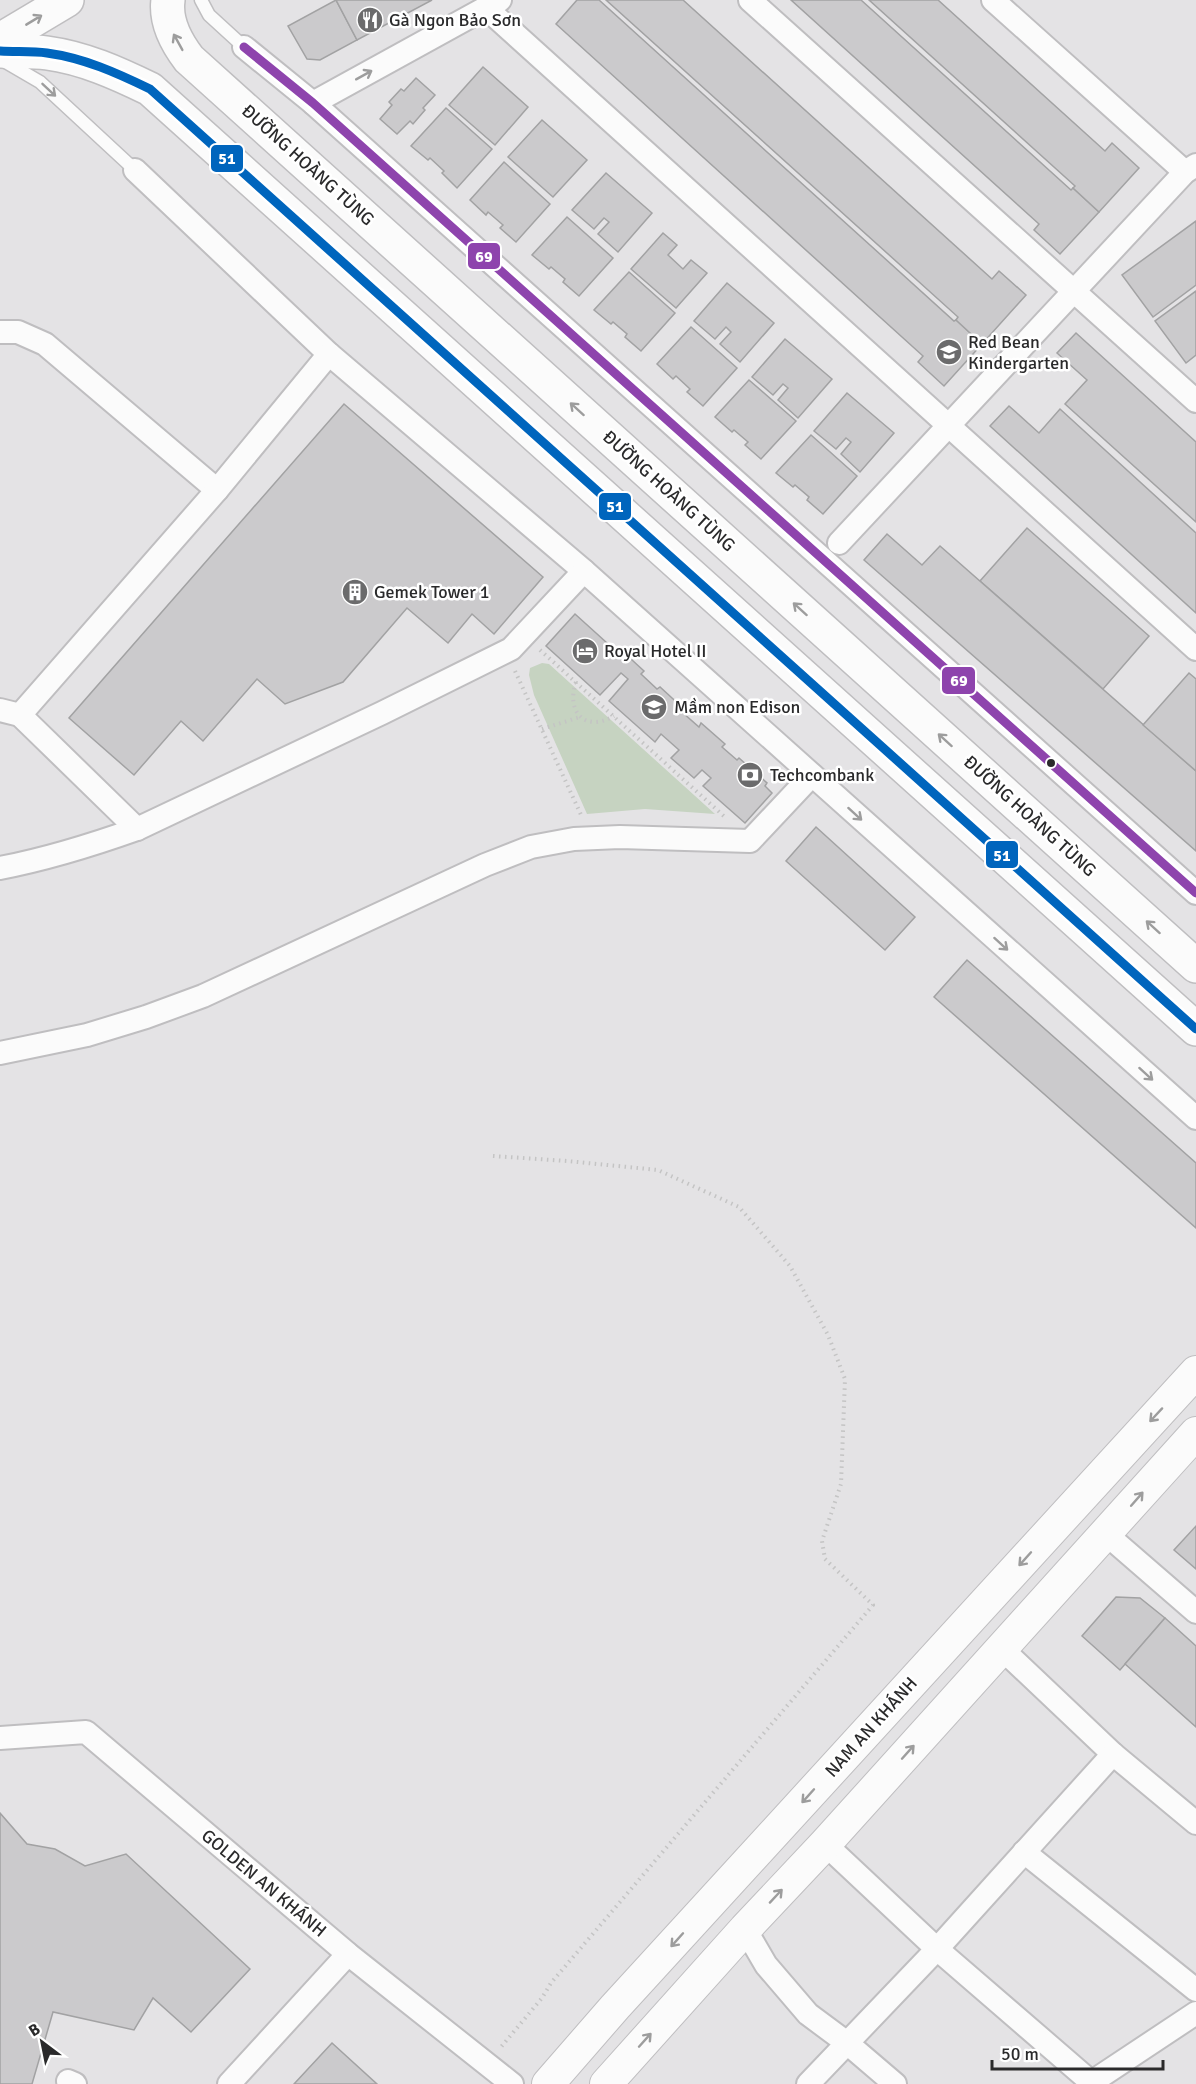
<svg xmlns="http://www.w3.org/2000/svg" width="1196" height="2084" font-family="Signika,sans-serif">
<style>
.green{fill:#c6d3c1}
.building{fill:#cbcacc;stroke:#a2a2a3;stroke-width:1.5}
.lines{fill:none;stroke-linecap:round;stroke-linejoin:round}
.lane-casing{stroke:#bfbec0;stroke-width:15}
.street-casing{stroke:#bfbec0;stroke-width:26}
.secondary-casing{stroke:#bfbec0;stroke-width:34}
.primary-casing{stroke:#bfbec0;stroke-width:36}
.path{stroke:#c4c4c4;stroke-width:4;stroke-dasharray:1.5 4.5;stroke-linecap:butt}
.lane{stroke:#fbfbfb;stroke-width:12}
.street{stroke:#fbfbfb;stroke-width:22}
.secondary{stroke:#fbfbfb;stroke-width:32}
.primary{stroke:#fbfbfb;stroke-width:33}
.bus-1-casing{stroke:#fff;stroke-width:14}
.bus-2-casing{stroke:#fff;stroke-width:14}
.bus-1{stroke:#8e44ad;stroke-width:9}
.bus-2{stroke:#0065bd;stroke-width:9}
.oneway{stroke:#9d9d9d}
.bus-dot{fill:#2a2a2b;stroke:#fff;stroke-width:2}
.labels{text-anchor:middle;stroke-width:5;stroke-linejoin:round;paint-order:stroke}
.poi-label{font-size:18px;fill:#2a2a2b;stroke:#fff;text-anchor:start}
.street-label{font-size:18px;fill:#2a2a2b;stroke:#fff}
.line-badge{stroke:#fff;stroke-width:2}
.badge-label{font-size:16px;text-anchor:middle;font-weight:bold;fill:#fff}
</style>
<rect width="100%" height="100%" fill="#e4e3e5"/>
<path class="green" d="M 542,663 L 549,664 L 715,814 L 645,809 L 587,814 L 534,695 L 529,675 L 530,668 Z"/>
<g class="building">
<path d="M 336,0 L 357,40 L 320,60 L 307,59 L 288,26 Z"/>
<path d="M 336,0 L 432,0 L 357,40 Z"/>
<path d="M 577,0 L 599,0 L 954,321 L 956,320 L 982,344 L 944,386 L 918,362 L 923,356 L 556,24 Z"/>
<path d="M 606,0 L 683,0 L 992,279 L 999,271 L 1026,295 L 982,344 L 956,320 L 958,317 Z"/>
<path d="M 791,0 L 861,0 L 1071,190 L 1073,188 L 1099,212 L 1060,254 L 1034,230 L 1039,224 Z"/>
<path d="M 869,0 L 938,0 L 1105,151 L 1112,143 L 1139,168 L 1099,212 L 1073,188 L 1075,186 Z"/>
<path d="M 483,67 L 528,107 L 495,145 L 449,105 Z"/>
<path d="M 416,78 L 435,95 L 423,108 L 425,110 L 413,124 L 410,121 L 397,134 L 380,119 L 392,105 L 389,102 L 401,89 L 404,91 Z"/>
<path d="M 446,108 L 492,149 L 457,188 L 442,173 L 444,171 L 430,158 L 428,160 L 411,146 Z"/>
<path d="M 542,120 L 587,160 L 553,197 L 508,157 Z"/>
<path d="M 504,162 L 550,204 L 516,242 L 500,228 L 503,225 L 488,212 L 486,215 L 470,200 Z"/>
<path d="M 606,173 L 652,213 L 618,252 L 598,234 L 609,222 L 604,218 L 594,229 L 572,210 Z"/>
<path d="M 567,217 L 613,258 L 579,296 L 563,282 L 565,279 L 551,267 L 549,269 L 532,255 Z"/>
<path d="M 1196,221 L 1196,285 L 1153,317 L 1122,275 Z"/>
<path d="M 663,233 L 677,245 L 668,255 L 683,269 L 691,260 L 707,273 L 676,308 L 631,269 Z"/>
<path d="M 629,272 L 675,313 L 641,351 L 625,337 L 627,334 L 613,322 L 611,324 L 594,310 Z"/>
<path d="M 727,283 L 774,323 L 740,362 L 720,344 L 731,332 L 726,327 L 715,339 L 694,321 Z"/>
<path d="M 1196,291 L 1196,355 L 1186,363 L 1155,321 Z"/>
<path d="M 691,327 L 737,368 L 703,406 L 687,392 L 690,389 L 676,376 L 673,379 L 657,364 Z"/>
<path d="M 1076,333 L 1196,442 L 1196,522 L 1065,404 L 1087,380 L 1057,353 Z"/>
<path d="M 785,339 L 832,379 L 798,418 L 778,400 L 788,388 L 783,384 L 773,395 L 752,377 Z"/>
<path d="M 749,380 L 796,421 L 761,459 L 745,445 L 748,442 L 734,430 L 732,432 L 715,417 Z"/>
<path d="M 847,393 L 894,433 L 860,472 L 841,454 L 851,442 L 846,438 L 836,449 L 814,431 Z"/>
<path d="M 344,404 L 543,577 L 494,634 L 472,614 L 448,643 L 407,608 L 343,682 L 285,704 L 257,679 L 203,741 L 181,721 L 134,775 L 69,718 Z"/>
<path d="M 1009,406 L 1039,433 L 1060,409 L 1196,533 L 1196,613 L 990,426 Z"/>
<path d="M 811,435 L 857,476 L 823,514 L 807,500 L 809,497 L 795,485 L 793,487 L 776,473 Z"/>
<path d="M 1027,528 L 1149,636 L 1103,689 L 980,581 Z"/>
<path d="M 887,534 L 922,565 L 940,546 L 1196,771 L 1196,851 L 864,560 Z"/>
<path d="M 575,614 L 617,652 L 620,649 L 644,671 L 641,674 L 657,689 L 660,687 L 684,709 L 682,712 L 699,727 L 701,723 L 725,744 L 722,747 L 737,760 L 739,758 L 767,783 L 765,786 L 772,793 L 745,823 L 703,786 L 711,778 L 702,770 L 694,778 L 671,758 L 679,750 L 661,734 L 655,742 L 609,701 L 628,679 L 621,673 L 600,695 L 546,646 Z"/>
<path d="M 1189,673 L 1196,679 L 1196,771 L 1143,725 Z"/>
<path d="M 816,827 L 915,917 L 885,950 L 786,861 Z"/>
<path d="M 967,960 L 1196,1163 L 1196,1228 L 934,997 Z"/>
<path d="M 1196,1526 L 1196,1569 L 1174,1550 Z"/>
<path d="M 1116,1597 L 1140,1598 L 1165,1618 L 1120,1670 L 1082,1636 Z"/>
<path d="M 1165,1618 L 1196,1646 L 1196,1727 L 1125,1664 Z"/>
<path d="M 0,1813 L 27,1844 L 55,1849 L 85,1866 L 126,1854 L 250,1969 L 191,2032 L 153,1998 L 134,2030 L 53,2012 L 32,2084 L 0,2084 Z"/>
<path d="M 332,2043 L 377,2084 L 294,2084 Z"/>
</g>
<g class="lines">
<defs>
<g id="lane">
<path d="M 201,0 L 209,15 L 244,47"/>
<path d="M 4,61 L 40,82 L 135,170"/>
</g>
<g id="street">
<path d="M 750,0 L 1196,401"/>
<path d="M 993,0 L 1185,172"/>
<path d="M 486,8 L 1196,649"/>
<path d="M 244,47 L 313,103 L 1196,893"/>
<path d="M 313,103 L 500,0"/>
<path d="M 135,170 L 329,354 L 584,571 L 1196,1118"/>
<path d="M 0,332 L 18,332 L 45,344 L 217,490"/>
<path d="M 839,543 L 1185,172 L 1196,165"/>
<path d="M 0,710 L 20,715 L 137,829"/>
<path d="M 20,715 L 217,490 L 329,354"/>
<path d="M 0,868 C 47,859 92,845 137,829 L 382,713 L 511,649 L 584,571"/>
<path d="M 0,1053 L 87,1035 L 146,1017 L 203,996 L 485,865 L 531,847 L 574,839 L 620,837 L 750,841 L 812,775"/>
<path d="M 1106,1534 L 1196,1612"/>
<path d="M 1001,1648 L 1113,1754 L 1196,1823"/>
<path d="M 0,1738 L 86,1732 L 348,1954 L 512,2084"/>
<path d="M 825,1844 L 937,1949 L 1091,2082"/>
<path d="M 1024,1852 L 1196,1990"/>
<path d="M 745,1929 L 766,1965 L 808,2014 L 847,2043 L 895,2084"/>
<path d="M 68,2081 L 75,2084"/>
<path d="M 229,2084 L 348,1954"/>
<path d="M 808,2084 L 937,1949 L 1113,1754"/>
<path d="M 1089,2084 L 1196,2013"/>
</g>
<g id="secondary">
<path d="M 548,2084 L 615,2007 L 1196,1372"/>
<path d="M 606,2084 L 745,1929 L 825,1844 L 1196,1433"/>
</g>
<g id="primary">
<path d="M 168,0 C 165,22 176,42 189,59 L 1196,966"/>
<path d="M 0,40 L 67,0"/>
<path d="M 0,51 C 16,52 32,51 47,53 C 84,58 117,73 150,89 L 1196,1029"/>
</g>
</defs>
<use href="#lane" class="lane-casing"/>
<use href="#street" class="street-casing"/>
<use href="#secondary" class="secondary-casing"/>
<use href="#primary" class="primary-casing"/>
<g class="path">
<path d="M 540,650 L 726,818"/>
<path d="M 515,671 L 582,817"/>
<path d="M 576,682 C 566,711 584,733 614,716"/>
<path d="M 542,729 L 580,717"/>
<path d="M 493,1156 L 567,1161 L 658,1170 L 739,1207 L 790,1266 L 828,1335 L 845,1379 L 841,1484 L 822,1541 L 825,1559 L 873,1605 L 551,1983 L 542,1998 L 501,2047"/>
</g>
<use href="#lane" class="lane"/>
<use href="#street" class="street"/>
<use href="#secondary" class="secondary"/>
<use href="#primary" class="primary"/>
<defs>
<path id="bus-1" d="M 244,47 L 313,103 L 1196,893"/>
<path id="bus-2" d="M 0,51 C 16,52 32,51 47,53 C 84,58 117,73 150,89 L 1196,1029"/>
</defs>
<use href="#bus-1" class="bus-1-casing"/>
<use href="#bus-2" class="bus-2-casing"/>
<use href="#bus-1" class="bus-1"/>
<use href="#bus-2" class="bus-2"/>
</g>
<defs><path id="oneway-shaft" d="M-6 0H5M1.5-3L5.5 0L1.5 3" fill="none" stroke-width="1.6" stroke-linecap="round" stroke-linejoin="round" transform="scale(1.5)"/></defs>
<g class="oneway">
<use href="#oneway-shaft" transform="translate(34 20) rotate(-31)"/>
<use href="#oneway-shaft" transform="translate(178 42) rotate(-119)"/>
<use href="#oneway-shaft" transform="translate(364 75) rotate(-29)"/>
<use href="#oneway-shaft" transform="translate(49 90) rotate(43)"/>
<use href="#oneway-shaft" transform="translate(577 409) rotate(-138)"/>
<use href="#oneway-shaft" transform="translate(800 609) rotate(-138)"/>
<use href="#oneway-shaft" transform="translate(945 740) rotate(-138)"/>
<use href="#oneway-shaft" transform="translate(855 814) rotate(42)"/>
<use href="#oneway-shaft" transform="translate(1153 927) rotate(-138)"/>
<use href="#oneway-shaft" transform="translate(1001 944) rotate(42)"/>
<use href="#oneway-shaft" transform="translate(1146 1074) rotate(42)"/>
<use href="#oneway-shaft" transform="translate(1156 1415) rotate(133)"/>
<use href="#oneway-shaft" transform="translate(1137 1499) rotate(-49)"/>
<use href="#oneway-shaft" transform="translate(1025 1559) rotate(132)"/>
<use href="#oneway-shaft" transform="translate(908 1752) rotate(-48)"/>
<use href="#oneway-shaft" transform="translate(808 1796) rotate(132)"/>
<use href="#oneway-shaft" transform="translate(776 1896) rotate(-47)"/>
<use href="#oneway-shaft" transform="translate(677 1940) rotate(132)"/>
<use href="#oneway-shaft" transform="translate(645 2040) rotate(-48)"/>
</g>
<defs>
<symbol id="restaurant-disc" viewBox="-11 -11 22 22"><circle r="9.5" fill="#6b6b6c" stroke="#fff"/><path d="M-5-6h1v4h1v-4h1v4h1v-4h1v5L-1.5 .5V6h-2V.5L-5-1ZM5-6V6H3V1.5H1.5Q1.5-4 5-6Z" fill="#fff"/></symbol>
<symbol id="school-disc" viewBox="-11 -11 22 22"><circle r="9.5" fill="#6b6b6c" stroke="#fff"/><path d="M0-5L7-2L0 1L-7-2ZM-4 1L0 2.5L4 1V4Q0 6-4 4Z" fill="#fff"/></symbol>
<symbol id="building-disc" viewBox="-11 -11 22 22"><circle r="9.5" fill="#6b6b6c" stroke="#fff"/><path d="M-4-6H4V6H1V3H-1V6H-4ZM-2.5-4.3h1.7v1.8h-1.7ZM.8-4.3h1.7v1.8H.8ZM-2.5-1h1.7V.8h-1.7ZM.8-1h1.7V.8H.8Z" fill="#fff"/></symbol>
<symbol id="hotel-disc" viewBox="-11 -11 22 22"><circle r="9.5" fill="#6b6b6c" stroke="#fff"/><path d="M-6-4.5h1.5V1H6V5H4.5V3h-9V5H-6ZM-4 0a1.8 1.8 0 1 1 3.6 0ZM.5 0V-2.5h3Q6-2.5 6 0Z" fill="#fff"/></symbol>
<symbol id="bank-disc" viewBox="-11 -11 22 22"><circle r="9.5" fill="#6b6b6c" stroke="#fff"/><path d="M-6-4H6V4H-6ZM0-2.3a2.3 2.3 0 1 0 0 4.6a2.3 2.3 0 1 0 0-4.6Z" fill="#fff"/></symbol>
</defs>
<g fill-rule="evenodd">
<use href="#restaurant-disc" x="355" y="5" width="30" height="30"/>
<use href="#school-disc" x="934" y="337" width="30" height="30"/>
<use href="#building-disc" x="340" y="577" width="30" height="30"/>
<use href="#hotel-disc" x="570" y="636" width="30" height="30"/>
<use href="#school-disc" x="639" y="692" width="30" height="30"/>
<use href="#bank-disc" x="735" y="760" width="30" height="30"/>
</g>
<circle class="bus-dot" cx="1051" cy="763" r="5"/>
<g class="labels">
<g class="poi-label">
<text x="389" y="26">Gà Ngon Bảo Sơn</text>
<text x="968" y="348">Red Bean<tspan x="968" dy="21">Kindergarten</tspan></text>
<text x="374" y="598">Gemek Tower 1</text>
<text x="604" y="657">Royal Hotel II</text>
<text x="674" y="713">Mầm non Edison</text>
<text x="770" y="781">Techcombank</text>
</g>
<g class="street-label">
<text transform="translate(308 165) rotate(42)" y="6">ĐƯỜNG HOÀNG TÙNG</text>
<text transform="translate(669 491) rotate(42)" y="6">ĐƯỜNG HOÀNG TÙNG</text>
<text transform="translate(1030 816) rotate(42)" y="6">ĐƯỜNG HOÀNG TÙNG</text>
<text transform="translate(871 1727) rotate(-48)" y="6">NAM AN KHÁNH</text>
<text transform="translate(264 1883) rotate(40)" y="6">GOLDEN AN KHÁNH</text>
</g>
</g>
<g class="line-badge">
<rect x="210" y="144" width="34" height="29" rx="6" fill="#0065bd"/>
<rect x="467" y="242" width="34" height="28" rx="6" fill="#8e44ad"/>
<rect x="598" y="492" width="34" height="29" rx="6" fill="#0065bd"/>
<rect x="941" y="666" width="35" height="29" rx="6" fill="#8e44ad"/>
<rect x="985" y="840" width="34" height="29" rx="6" fill="#0065bd"/>
</g>
<g class="badge-label">
<text x="227" y="164">51</text>
<text x="484" y="262">69</text>
<text x="615" y="512">51</text>
<text x="959" y="686">69</text>
<text x="1002" y="861">51</text>
</g>
<g transform="translate(42 2042) rotate(328)" stroke="#ffffff" stroke-width="4.5" paint-order="stroke">
<path d="M0-4.5L10 22L0 15L-10 22Z" fill="#2a2a2b"/>
<text y="-9" font-size="16" font-weight="bold" text-anchor="middle" fill="#2a2a2b">B</text>
</g>
<path d="M992 2060v9h171v-9" fill="none" stroke="#2a2a2b" stroke-width="3"/>
<text x="1001" y="2060" font-size="18" fill="#2a2a2b" stroke="#ffffff" stroke-width="4.5" paint-order="stroke">50 m</text>
</svg>
